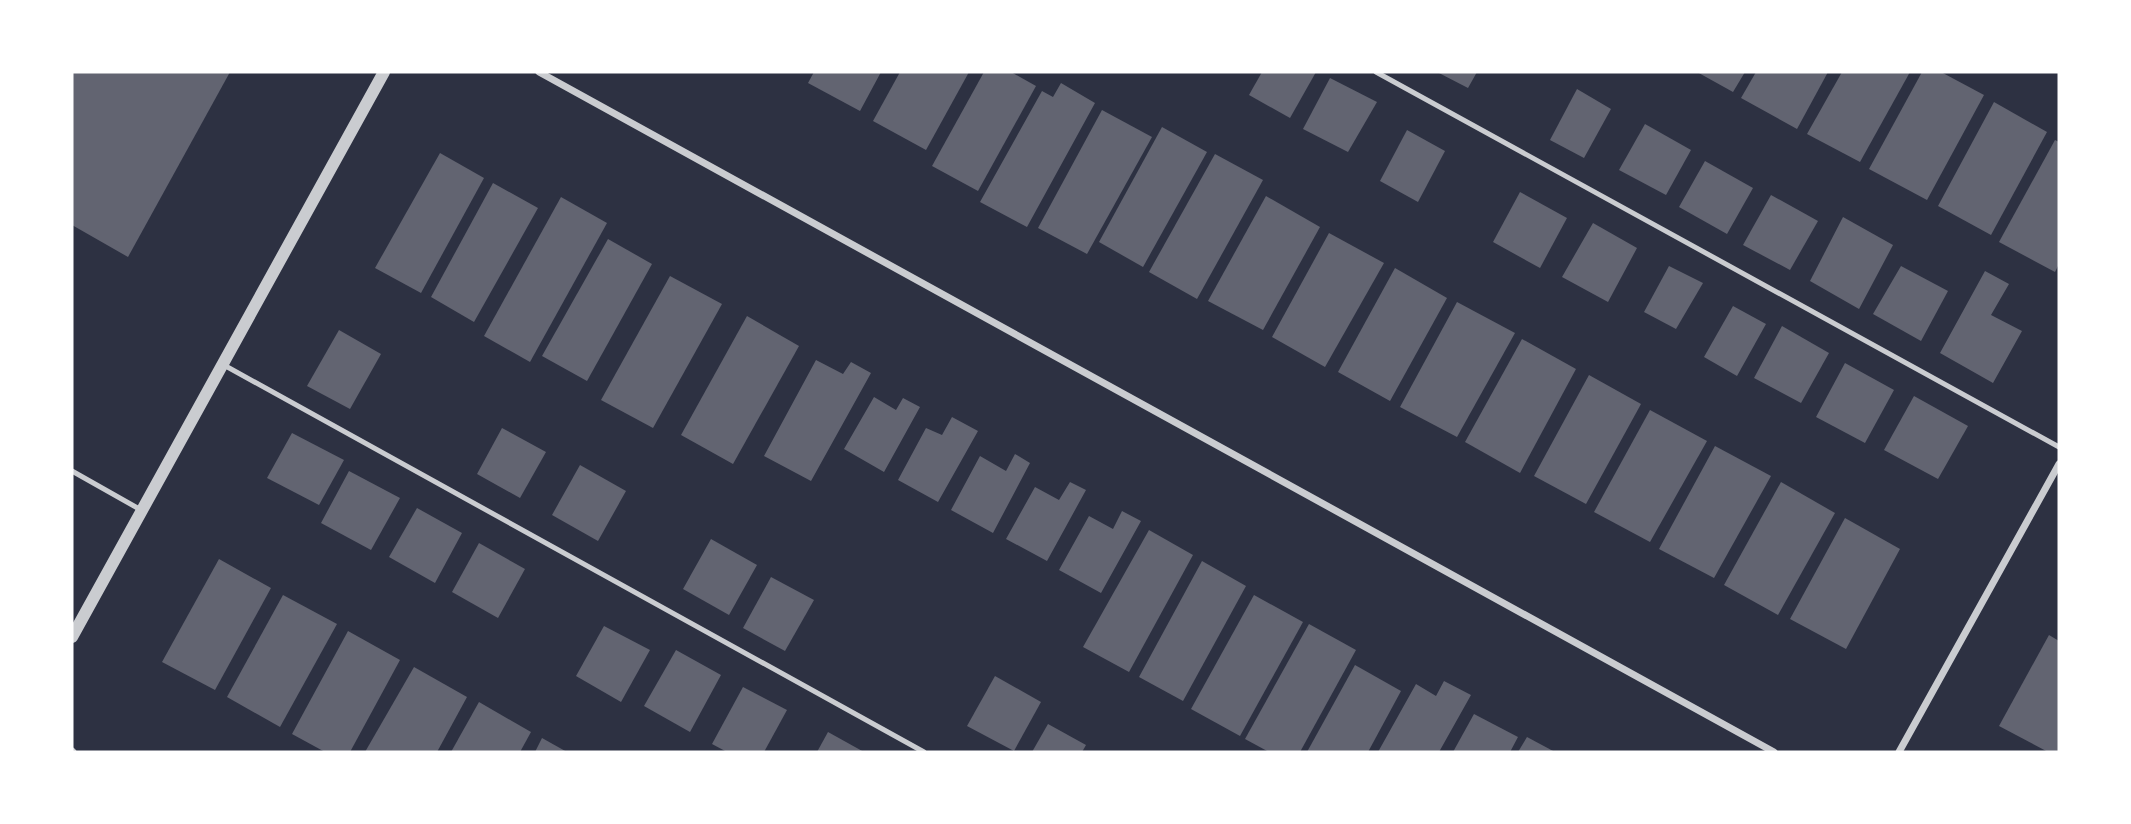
<svg xmlns="http://www.w3.org/2000/svg" width="2131" height="824" font-family="'Titillium Web',sans-serif">
<style>
.building{fill:#626471}
.lines{fill:none;stroke-linecap:round;stroke-linejoin:round}
.service{stroke:#caccd0;stroke-width:5}
.minor{stroke:#caccd0;stroke-width:7}
.tertiary{stroke:#caccd0;stroke-width:12}
</style>
<rect width="100%" height="100%" fill="#2d3142"/>
<g class="building">
<path d="M 72,72 L 230,72 L 128,257 L 72,225 Z"/>
<path d="M 814,72 L 881,72 L 860,111 L 808,83 Z"/>
<path d="M 900,72 L 969,72 L 926,150 L 873,121 Z"/>
<path d="M 984,72 L 1011,72 L 1036,86 L 978,191 L 932,166 Z"/>
<path d="M 1262,72 L 1316,72 L 1290,118 L 1249,95 Z"/>
<path d="M 1437,72 L 1477,72 L 1468,88 Z"/>
<path d="M 1697,72 L 1745,72 L 1733,92 Z"/>
<path d="M 1756,72 L 1828,72 L 1797,129 L 1741,98 Z"/>
<path d="M 1842,72 L 1910,72 L 1860,162 L 1807,134 Z"/>
<path d="M 1922,72 L 1941,72 L 1984,95 L 1927,200 L 1869,169 Z"/>
<path d="M 1330,78 L 1377,102 L 1348,152 L 1303,129 Z"/>
<path d="M 1061,83 L 1095,103 L 1027,227 L 980,202 L 1042,91 L 1053,97 Z"/>
<path d="M 1577,89 L 1611,109 L 1584,158 L 1550,140 Z"/>
<path d="M 1994,102 L 2047,132 L 1991,235 L 1938,206 Z"/>
<path d="M 1102,110 L 1152,137 L 1087,254 L 1038,228 Z"/>
<path d="M 1645,124 L 1691,150 L 1666,195 L 1619,170 Z"/>
<path d="M 1162,127 L 1207,152 L 1143,267 L 1099,242 Z"/>
<path d="M 1407,130 L 1445,151 L 1418,202 L 1380,181 Z"/>
<path d="M 2055,140 L 2059,142 L 2059,264 L 2055,272 L 1999,242 Z"/>
<path d="M 440,153 L 484,178 L 421,293 L 375,268 Z"/>
<path d="M 1215,154 L 1263,180 L 1197,299 L 1149,272 Z"/>
<path d="M 1705,161 L 1753,188 L 1727,234 L 1679,207 Z"/>
<path d="M 493,183 L 538,208 L 474,322 L 431,297 Z"/>
<path d="M 1520,192 L 1567,218 L 1540,268 L 1493,242 Z"/>
<path d="M 1771,195 L 1818,221 L 1790,270 L 1743,245 Z"/>
<path d="M 1266,196 L 1320,227 L 1263,330 L 1208,301 Z"/>
<path d="M 561,197 L 607,223 L 530,362 L 484,336 Z"/>
<path d="M 1843,217 L 1893,245 L 1859,309 L 1810,281 Z"/>
<path d="M 1593,223 L 1637,248 L 1608,302 L 1562,277 Z"/>
<path d="M 1329,233 L 1384,263 L 1325,367 L 1272,337 Z"/>
<path d="M 608,239 L 652,264 L 587,381 L 542,356 Z"/>
<path d="M 1669,266 L 1703,283 L 1676,329 L 1644,312 Z"/>
<path d="M 1901,266 L 1948,291 L 1921,341 L 1873,314 Z"/>
<path d="M 1395,268 L 1447,298 L 1390,401 L 1338,372 Z"/>
<path d="M 1985,271 L 2009,284 L 1991,315 L 2022,331 L 1993,383 L 1940,353 Z"/>
<path d="M 670,276 L 722,304 L 653,428 L 601,400 Z"/>
<path d="M 1457,302 L 1515,333 L 1457,437 L 1400,407 Z"/>
<path d="M 1733,306 L 1766,324 L 1737,376 L 1704,357 Z"/>
<path d="M 747,316 L 799,346 L 733,464 L 681,435 Z"/>
<path d="M 1782,326 L 1829,353 L 1801,403 L 1754,378 Z"/>
<path d="M 339,330 L 381,354 L 350,409 L 307,386 Z"/>
<path d="M 1522,339 L 1576,369 L 1520,473 L 1465,442 Z"/>
<path d="M 816,360 L 843,374 L 851,362 L 871,373 L 811,481 L 764,456 Z"/>
<path d="M 1845,363 L 1894,390 L 1865,443 L 1816,417 Z"/>
<path d="M 1589,375 L 1641,404 L 1586,504 L 1534,476 Z"/>
<path d="M 1914,396 L 1968,426 L 1938,479 L 1884,450 Z"/>
<path d="M 874,397 L 896,410 L 903,398 L 920,407 L 884,472 L 844,449 Z"/>
<path d="M 1650,410 L 1707,441 L 1650,542 L 1594,512 Z"/>
<path d="M 952,417 L 978,431 L 938,502 L 898,480 L 926,428 L 942,435 Z"/>
<path d="M 502,428 L 546,452 L 520,498 L 477,474 Z"/>
<path d="M 292,433 L 344,460 L 319,505 L 267,478 Z"/>
<path d="M 1715,446 L 1771,476 L 1714,578 L 1659,549 Z"/>
<path d="M 1015,454 L 1030,463 L 993,533 L 951,510 L 980,456 L 1006,471 Z"/>
<path d="M 580,465 L 626,491 L 598,541 L 552,515 Z"/>
<path d="M 349,471 L 400,498 L 371,550 L 321,523 Z"/>
<path d="M 1070,482 L 1086,490 L 1047,561 L 1006,539 L 1035,487 L 1059,500 Z"/>
<path d="M 1781,482 L 1835,513 L 1778,615 L 1724,585 Z"/>
<path d="M 417,508 L 462,533 L 435,583 L 389,557 Z"/>
<path d="M 1122,511 L 1141,521 L 1101,593 L 1059,570 L 1089,516 L 1113,529 Z"/>
<path d="M 1845,518 L 1900,549 L 1846,649 L 1790,619 Z"/>
<path d="M 1149,530 L 1193,555 L 1129,672 L 1083,647 Z"/>
<path d="M 711,539 L 757,565 L 729,615 L 683,589 Z"/>
<path d="M 479,543 L 525,569 L 498,618 L 452,592 Z"/>
<path d="M 219,559 L 271,588 L 215,690 L 162,662 Z"/>
<path d="M 1202,561 L 1246,586 L 1183,701 L 1139,677 Z"/>
<path d="M 771,577 L 814,600 L 785,651 L 743,628 Z"/>
<path d="M 283,595 L 337,624 L 280,727 L 227,697 Z"/>
<path d="M 1254,595 L 1303,622 L 1240,736 L 1191,709 Z"/>
<path d="M 1309,624 L 1356,650 L 1300,752 L 1269,752 L 1245,739 Z"/>
<path d="M 604,626 L 650,650 L 621,702 L 576,676 Z"/>
<path d="M 348,631 L 400,660 L 350,752 L 325,752 L 292,734 Z"/>
<path d="M 2049,635 L 2059,641 L 2059,752 L 2048,752 L 1999,726 Z"/>
<path d="M 676,650 L 721,675 L 690,732 L 644,706 Z"/>
<path d="M 1355,665 L 1401,691 L 1368,752 L 1307,752 Z"/>
<path d="M 414,667 L 467,697 L 437,752 L 365,752 Z"/>
<path d="M 995,676 L 1041,702 L 1014,751 L 967,726 Z"/>
<path d="M 1444,681 L 1471,695 L 1439,752 L 1378,752 L 1416,684 L 1436,696 Z"/>
<path d="M 743,687 L 787,710 L 764,752 L 727,752 L 712,744 Z"/>
<path d="M 479,702 L 531,732 L 520,752 L 451,752 Z"/>
<path d="M 1474,714 L 1518,737 L 1510,752 L 1453,752 Z"/>
<path d="M 1048,724 L 1086,745 L 1082,752 L 1032,752 Z"/>
<path d="M 828,732 L 864,752 L 817,752 Z"/>
<path d="M 1527,737 L 1555,752 L 1518,752 Z"/>
<path d="M 542,738 L 567,752 L 535,752 Z"/>
</g>
<g class="lines">
<g class="service">
<path d="M 1376,72 L 2059,447"/>
<path d="M 222,364 L 924,752"/>
<path d="M 72,471 L 141,510"/>
</g>
<g class="minor">
<path d="M 539,72 L 1774,752"/>
<path d="M 72,751 L 73,752"/>
<path d="M 1899,752 L 2059,464"/>
</g>
<path class="tertiary" d="M 72,637 L 384,72"/>
</g>
<rect width="2131" height="824" fill="none" stroke="#ffffff" stroke-width="147"/>
</svg>
